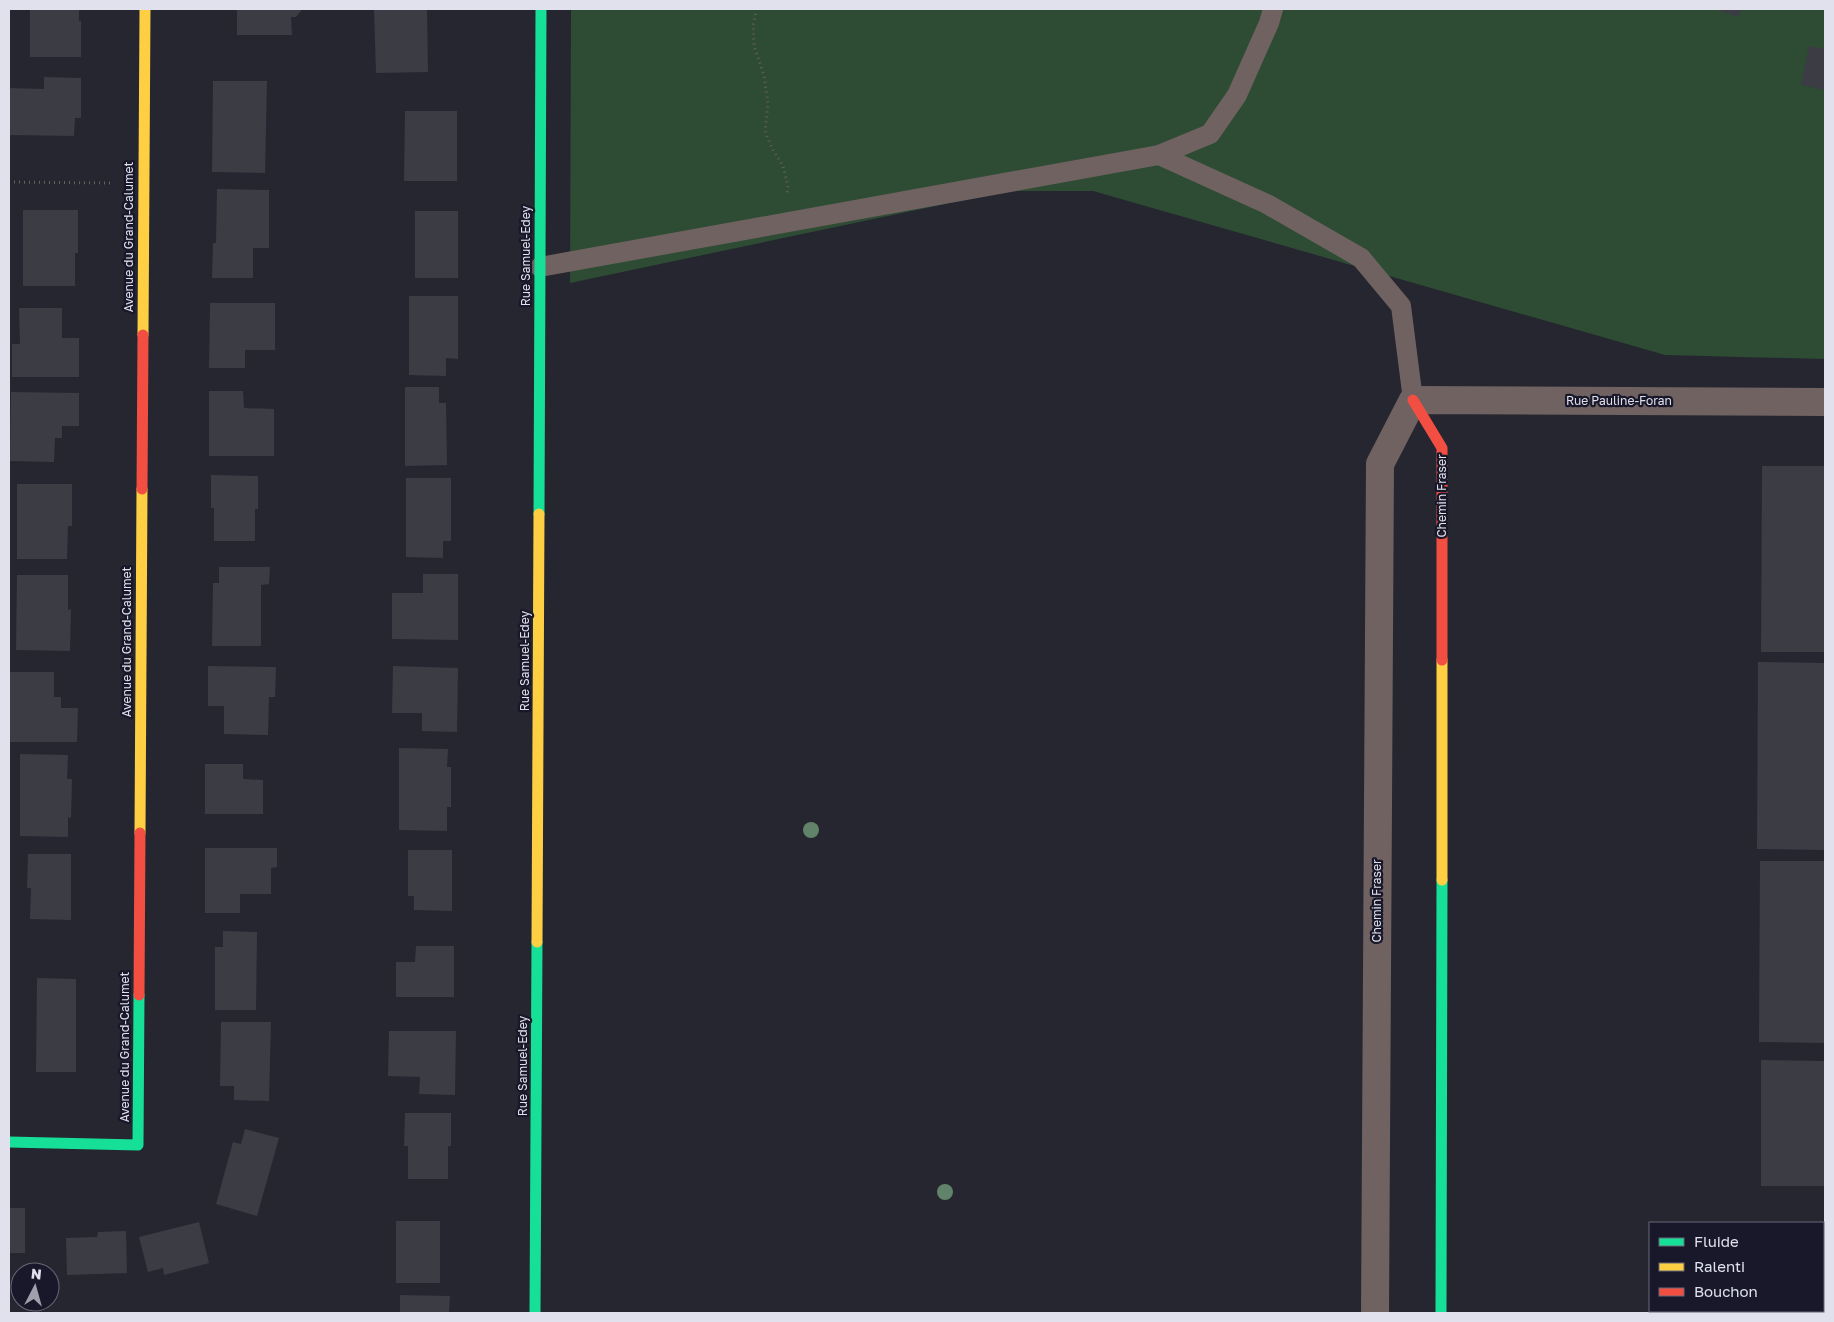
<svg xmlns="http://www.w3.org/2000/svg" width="1834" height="1322" font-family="'Golos Text',sans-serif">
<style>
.green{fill:#2e4b33}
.building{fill:#3c3c45}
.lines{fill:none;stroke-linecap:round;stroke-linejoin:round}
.path{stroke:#665f60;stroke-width:3;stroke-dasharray:1 4;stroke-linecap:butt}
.lane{stroke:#6f6261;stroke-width:20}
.street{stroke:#6f6261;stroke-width:28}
.fast{stroke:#16e098;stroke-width:11}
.slow{stroke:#ffcf43;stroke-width:11}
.jam{stroke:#f24e42;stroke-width:11}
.tree{fill:#61836a}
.labels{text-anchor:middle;stroke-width:4.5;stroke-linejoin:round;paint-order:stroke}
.street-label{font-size:12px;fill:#e0e1ed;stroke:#18182a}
</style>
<rect width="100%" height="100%" fill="#252630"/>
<path class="green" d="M 571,9 L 1825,9 L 1825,359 L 1665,355 L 1093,191 L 1007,191 L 570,283 Z"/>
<g class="building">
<path d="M 30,9 L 79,9 L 79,21 L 81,21 L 81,57 L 30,57 Z"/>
<path d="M 237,9 L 301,9 L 301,11 L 296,17 L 291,17 L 292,35 L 237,35 Z"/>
<path d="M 374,9 L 427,9 L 428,72 L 376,73 Z"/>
<path d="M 1715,9 L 1741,9 L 1738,17 Z"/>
<path d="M 1809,46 L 1825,49 L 1825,90 L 1801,85 Z"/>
<path d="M 44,77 L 81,78 L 81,118 L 75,118 L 74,136 L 9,135 L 9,88 L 44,89 Z"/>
<path d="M 213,81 L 267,81 L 265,173 L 212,172 Z"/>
<path d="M 405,111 L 457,111 L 457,181 L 404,181 Z"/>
<path d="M 217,189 L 269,190 L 269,248 L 253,248 L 253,278 L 212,278 L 213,243 L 216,243 Z"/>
<path d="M 23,210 L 78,210 L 78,253 L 75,253 L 75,286 L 23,286 Z"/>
<rect x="415" y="211" width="43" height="67"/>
<path d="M 409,296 L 458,296 L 458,359 L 446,358 L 446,376 L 409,375 Z"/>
<path d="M 210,303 L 275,303 L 275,350 L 245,350 L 245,368 L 209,368 Z"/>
<path d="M 19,308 L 62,308 L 62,338 L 79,338 L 79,377 L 12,377 L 12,344 L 20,344 Z"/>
<path d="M 405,387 L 439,387 L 439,403 L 446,403 L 447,465 L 405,466 Z"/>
<path d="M 209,391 L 243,391 L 244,408 L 274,409 L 274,456 L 209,456 Z"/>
<path d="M 11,392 L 79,393 L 79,426 L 62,426 L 62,438 L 55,438 L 54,462 L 10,461 Z"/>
<path d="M 1762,466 L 1825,466 L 1825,652 L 1761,652 Z"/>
<path d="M 211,475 L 258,476 L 258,509 L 255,509 L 255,541 L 214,541 L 214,508 L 211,508 Z"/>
<path d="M 406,478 L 451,478 L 451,541 L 443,541 L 443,558 L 406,557 Z"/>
<path d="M 17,484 L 72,484 L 72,526 L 68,526 L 67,559 L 17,559 Z"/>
<path d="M 219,567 L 270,567 L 269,584 L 261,585 L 261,646 L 212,646 L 213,583 L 219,583 Z"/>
<path d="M 423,574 L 458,574 L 458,640 L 392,639 L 392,593 L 423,593 Z"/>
<path d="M 17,575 L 68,575 L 68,610 L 71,609 L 70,651 L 16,650 Z"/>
<path d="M 1758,662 L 1825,663 L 1825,850 L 1757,849 Z"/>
<path d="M 208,666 L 276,667 L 275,697 L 269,697 L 268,735 L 224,734 L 224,706 L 208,706 Z"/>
<path d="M 393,666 L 458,668 L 457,732 L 422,731 L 422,713 L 392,713 Z"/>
<path d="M 10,672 L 54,672 L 54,697 L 61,697 L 61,708 L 78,708 L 77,742 L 10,742 Z"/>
<path d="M 399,748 L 448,749 L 447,767 L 451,767 L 451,807 L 447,807 L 447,831 L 399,830 Z"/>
<path d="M 20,754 L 68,755 L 67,779 L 72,779 L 71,818 L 68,817 L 68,837 L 20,836 Z"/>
<path d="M 205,764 L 243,764 L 243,779 L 263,780 L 263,814 L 205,814 Z"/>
<path d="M 205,848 L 277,848 L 277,867 L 271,868 L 271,894 L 240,894 L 240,913 L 205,913 Z"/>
<path d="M 408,850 L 452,850 L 452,911 L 414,910 L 414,896 L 408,896 Z"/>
<path d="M 28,854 L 71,854 L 71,920 L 30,919 L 31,888 L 27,888 Z"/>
<path d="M 1760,861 L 1825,861 L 1825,1043 L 1759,1042 Z"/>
<path d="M 223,931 L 257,932 L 256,1010 L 215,1010 L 215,947 L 223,947 Z"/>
<path d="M 416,946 L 454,946 L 454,997 L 396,997 L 396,962 L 415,962 Z"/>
<path d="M 37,978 L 76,979 L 76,1072 L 36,1072 Z"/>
<path d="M 221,1022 L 271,1022 L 269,1101 L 234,1100 L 234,1086 L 220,1086 Z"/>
<path d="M 389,1031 L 456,1031 L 455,1095 L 419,1094 L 420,1077 L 388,1076 Z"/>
<path d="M 1761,1060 L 1825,1061 L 1825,1186 L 1761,1186 Z"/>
<path d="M 405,1113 L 451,1113 L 451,1146 L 448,1146 L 448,1179 L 408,1179 L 408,1146 L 404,1146 Z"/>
<path d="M 245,1129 L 279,1138 L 257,1216 L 216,1204 L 233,1142 L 241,1144 Z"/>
<rect x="9" y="1208" width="16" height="45"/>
<rect x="396" y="1221" width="44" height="62"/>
<path d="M 199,1222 L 209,1263 L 164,1275 L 163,1268 L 148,1272 L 139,1237 Z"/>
<path d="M 126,1231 L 127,1273 L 67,1275 L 66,1238 L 97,1237 L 98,1232 Z"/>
<path d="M 400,1295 L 450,1296 L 449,1313 L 400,1313 Z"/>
</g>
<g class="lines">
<g class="path">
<path d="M 757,9 L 753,25 L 754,46 L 764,75 L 768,104 L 765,131 L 772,148 L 783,166 L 788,186 L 787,195"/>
<path d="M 9,182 L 113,183"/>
</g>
<g class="lane">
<path d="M 1273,9 L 1269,23 L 1237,95 L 1210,134 L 1159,155 L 1267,204 L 1361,258 L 1401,306 L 1413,400"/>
<path d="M 540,267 L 1159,155"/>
</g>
<path class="street" d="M 1375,1313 L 1380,464 L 1413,400 L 1825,402"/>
<g class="fast">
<path d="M 539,514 L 541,9"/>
<path d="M 9,1142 L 138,1145 L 139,995"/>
<path d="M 535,1313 L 537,942"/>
<path d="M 1441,1313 L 1442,880"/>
</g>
<g class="slow">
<path d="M 143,335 L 145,9"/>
<path d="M 140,833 L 142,489"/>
<path d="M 1442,880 L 1442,660"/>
<path d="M 537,942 L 539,514"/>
</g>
<g class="jam">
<path d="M 1413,400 L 1442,448 L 1442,660"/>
<path d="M 142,489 L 143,335"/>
<path d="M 139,995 L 140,833"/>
</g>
</g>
<g class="tree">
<circle cx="811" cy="830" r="8"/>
<circle cx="945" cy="1192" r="8"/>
</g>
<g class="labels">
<g class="street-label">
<text transform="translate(129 237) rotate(-90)" y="4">Avenue du Grand-Calumet</text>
<text transform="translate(526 256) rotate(-90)" y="4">Rue Samuel-Edey</text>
<text x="1619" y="405">Rue Pauline-Foran</text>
<text transform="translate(1442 496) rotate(-90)" y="4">Chemin Fraser</text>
<text transform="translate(127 642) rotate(-90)" y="4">Avenue du Grand-Calumet</text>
<text transform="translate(525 661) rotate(-90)" y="4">Rue Samuel-Edey</text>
<text transform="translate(1377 901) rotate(-90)" y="4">Chemin Fraser</text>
<text transform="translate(125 1047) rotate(-90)" y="4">Avenue du Grand-Calumet</text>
<text transform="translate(523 1066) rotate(-90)" y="4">Rue Samuel-Edey</text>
</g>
</g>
<rect width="1834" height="1322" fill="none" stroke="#e0e1ed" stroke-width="20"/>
<rect x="1649" y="1222" width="175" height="90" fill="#18182a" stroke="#686878"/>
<rect x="1659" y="1238" width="25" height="8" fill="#16e098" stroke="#686878"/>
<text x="1694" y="1247" font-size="15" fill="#e0e1ed">Fluide</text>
<rect x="1659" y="1263" width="25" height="8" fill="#ffcf43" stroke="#686878"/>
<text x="1694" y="1272" font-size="15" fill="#e0e1ed">Ralenti</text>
<rect x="1659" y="1288" width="25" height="8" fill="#f24e42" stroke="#686878"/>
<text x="1694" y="1297" font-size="15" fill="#e0e1ed">Bouchon</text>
<g transform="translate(35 1287) rotate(6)"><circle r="24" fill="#18182a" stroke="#686878"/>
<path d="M0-4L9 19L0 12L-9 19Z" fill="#9fa0ab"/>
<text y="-8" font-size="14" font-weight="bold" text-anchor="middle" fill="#e0e1ed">N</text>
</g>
</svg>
